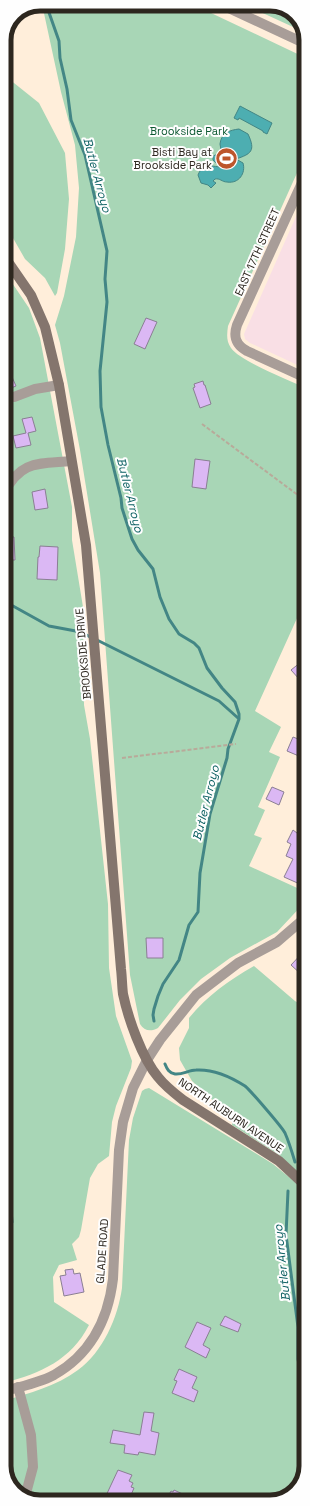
<svg xmlns="http://www.w3.org/2000/svg" width="310" height="1506" font-family="'Space Grotesk',sans-serif">
<style>
.commercial{fill:#f9dfe5}
.green{fill:#a8d6b6}
.water{fill:#4daeb1;stroke:#438685}
.lines{fill:none;stroke-linecap:round;stroke-linejoin:round}
.stream{stroke:#438685;stroke-width:3}
.building{fill:#dbb8f4;stroke:#8a7f93}
.path{stroke:#b8aa9a;stroke-width:2;stroke-dasharray:4 2;stroke-linecap:butt}
.minor{stroke:#a89d98;stroke-width:10}
.tertiary{stroke:#a89d98;stroke-width:10}
.secondary{stroke:#84756d;stroke-width:10}
.labels{text-anchor:middle;stroke-width:4;stroke-linejoin:round;paint-order:stroke}
.park-label{font-size:11px;fill:#0d5932;stroke:#fefefe}
.poi-label{font-size:11px;fill:#2d271f;stroke:#fefefe;text-anchor:end}
.street-label{font-size:11px;fill:#2d271f;stroke:#fefefe}
.water-label{font-size:12px;font-style:italic;fill:#0a5f61;stroke:#fefefe}
.rim{fill:none;stroke:#2d271f;stroke-width:5}
</style>
<rect width="100%" height="100%" fill="#ffeeda"/>
<path class="commercial" d="M 306,194 L 306,369 L 250,343 L 245,339 L 244,334 Z"/>
<g class="green">
<path d="M 42,4 L 192,4 L 306,58 L 306,153 L 228,326 C 227,334 226,341 231,348 C 240,361 288,380 306,388 L 306,611 L 301,613 L 298,616 L 255,711 L 281,727 L 269,752 L 280,757 L 258,807 L 265,810 L 254,835 L 262,838 L 249,866 L 306,892 L 306,901 L 277,932 L 230,958 L 201,979 L 180,1000 L 158,1028 C 151,1032 144,1031 140,1024 L 130,975 L 100,573 L 80,450 L 60,343 L 55,325 L 64,296 L 76,237 L 79,188 L 75,145 L 61,92 Z"/>
<path d="M 243,4 L 275,4 L 295,14 L 304,32 Z"/>
<path d="M 4,75 L 39,103 L 65,153 L 69,199 L 65,249 L 57,293 L 55,296 L 45,278 L 25,259 L 9,231 L 4,226 Z"/>
<path d="M 4,271 L 29,308 L 40,338 L 72,507 L 72,540 L 83,607 L 84,705 L 90,739 L 108,904 L 109,968 L 116,1016 L 132,1061 L 131,1068 L 116,1106 L 112,1122 L 109,1156 L 98,1164 L 90,1178 L 81,1230 L 79,1237 L 72,1244 L 77,1260 L 59,1265 L 53,1277 L 54,1302 L 89,1325 C 71,1360 41,1373 4,1383 Z"/>
<path d="M 254,966 L 295,1001 L 306,1008 L 306,1180 L 279,1155 L 232,1125 L 233,1119 L 192,1081 L 180,1060 L 179,1048 L 189,1028 L 189,1018 C 208,995 228,981 254,966 Z"/>
<path d="M 149,1088 L 273,1164 L 306,1191 L 306,1466 L 297,1490 L 275,1502 L 35,1502 L 15,1492 L 4,1471 L 4,1401 C 29,1393 57,1386 78,1370 C 103,1352 118,1317 122,1288 L 129,1140 L 133,1118 L 142,1091 L 145,1089 Z"/>
</g>
<g class="water">
<path d="M 240,106 L 272,123 L 267,134 L 263,132 L 263,131 L 239,118 L 238,120 L 234,118 Z"/>
<path d="M 239,129 L 248,134 C 256,151 251,154 236,159 L 243,163 C 246,173 239,184 227,182 C 222,182 220,178 215,179 L 213,181 L 216,183 L 211,188 L 208,185 L 201,183 L 198,175 C 203,162 213,167 223,167 L 227,164 L 223,161 L 220,164 L 216,163 L 213,160 L 213,156 C 216,155 220,153 221,150 C 221,148 220,146 220,144 C 221,133 230,130 239,129 Z"/>
</g>
<g class="lines">
<g class="stream">
<path d="M 46,4 L 59,41 L 60,58 L 67,89 L 71,120 L 85,155 L 107,251 L 105,279 L 107,302 L 100,371 L 101,407 L 108,445 L 121,498 L 122,508 L 132,539 L 138,550 L 153,569 L 160,597 L 169,619 L 179,634 L 194,643 L 199,648 L 207,668 L 222,688 L 235,702 L 239,714 L 239,719 L 228,749 L 227,758 L 210,814 L 200,873 L 198,912 L 189,925 L 179,960 L 163,984 L 158,996 L 154,1009 L 153,1015 L 154,1021"/>
<path d="M 4,601 L 49,626 L 81,632 L 92,638"/>
<path d="M 97,640 L 219,701 L 238,718"/>
<path d="M 4,897 L 9,931 L 4,964"/>
<path d="M 165,1064 C 167,1069 169,1073 175,1074 C 182,1075 189,1070 196,1070 C 213,1069 231,1077 245,1086 C 250,1090 282,1127 285,1133 C 289,1142 292,1152 295,1162"/>
<path d="M 4,1174 L 10,1198 L 12,1222 L 4,1235"/>
<path d="M 288,1191 L 286,1235 L 298,1327 L 298,1359 L 306,1404"/>
</g>
</g>
<g class="building">
<path d="M 146,318 L 157,322 L 145,349 L 134,344 Z"/>
<path d="M 4,359 L 16,386 L 4,391 Z"/>
<path d="M 203,381 L 204,385 L 205,385 L 211,404 L 200,408 L 193,388 L 195,387 L 194,384 Z"/>
<path d="M 32,417 L 36,431 L 28,433 L 31,445 L 16,448 L 13,436 L 26,433 L 22,419 Z"/>
<path d="M 195,459 L 210,461 L 206,489 L 192,487 Z"/>
<path d="M 45,489 L 48,508 L 35,510 L 32,492 Z"/>
<path d="M 4,537 L 14,537 L 15,560 L 4,560 Z"/>
<path d="M 40,546 L 58,547 L 57,580 L 37,579 L 38,557 L 39,557 Z"/>
<path d="M 306,658 L 306,675 L 300,680 L 291,670 Z"/>
<path d="M 293,737 L 306,742 L 306,759 L 287,751 Z"/>
<path d="M 272,787 L 284,792 L 279,805 L 266,799 Z"/>
<path d="M 299,829 L 306,832 L 306,877 L 302,885 L 284,877 L 293,859 L 286,856 L 291,844 L 287,842 L 293,830 L 297,833 Z"/>
<path d="M 146,938 L 163,938 L 163,958 L 147,958 Z"/>
<path d="M 306,949 L 306,970 L 302,975 L 291,965 Z"/>
<path d="M 73,1269 L 74,1274 L 80,1273 L 84,1292 L 64,1296 L 60,1276 L 66,1275 L 65,1270 Z"/>
<path d="M 225,1316 L 241,1324 L 238,1332 L 220,1325 Z"/>
<path d="M 197,1322 L 211,1328 L 203,1345 L 210,1349 L 206,1358 L 185,1347 Z"/>
<path d="M 179,1369 L 197,1377 L 192,1388 L 198,1391 L 194,1402 L 172,1393 L 177,1381 L 174,1380 Z"/>
<path d="M 144,1412 L 154,1413 L 151,1431 L 159,1433 L 155,1455 L 139,1452 L 138,1455 L 124,1453 L 125,1445 L 110,1443 L 113,1430 L 140,1435 Z"/>
<path d="M 118,1470 L 132,1475 L 129,1481 L 133,1483 L 131,1487 L 134,1488 L 128,1502 L 103,1502 Z"/>
<path d="M 174,1490 L 187,1496 L 184,1502 L 165,1502 L 171,1491 L 173,1492 Z"/>
</g>
<g class="lines">
<g class="path">
<path d="M 202,424 L 306,501"/>
<path d="M 122,758 L 236,744"/>
</g>
<g class="minor">
<path d="M 306,174 L 237,325 C 233,337 236,345 247,351 L 306,378"/>
<path d="M 14,397 L 35,389 L 59,385"/>
<path d="M 4,493 C 21,460 38,464 71,461"/>
<path d="M 18,1387 L 31,1435 L 33,1467 L 25,1497"/>
</g>
<g class="tertiary">
<path d="M 220,4 L 306,44"/>
<path d="M 4,1391 C 20,1387 39,1383 54,1375 C 91,1354 108,1320 113,1279 L 119,1150 L 123,1122 L 133,1088 L 147,1060 L 160,1040 L 196,995 L 238,963 L 277,942 L 306,917"/>
</g>
<path class="secondary" d="M 4,256 L 31,295 L 45,327 L 59,385 L 86,545 L 121,969 C 122,977 122,986 123,994 C 128,1018 142,1058 158,1077 C 165,1086 174,1093 183,1100 L 279,1161 L 306,1186"/>
</g>
<defs>
<symbol id="stadium-disc" viewBox="-11 -11 22 22"><circle r="9.5" fill="#bd562c" stroke="#fefefe"/><path d="M0-5a6.5 5 0 1 0 0 10a6.5 5 0 1 0 0-10ZM-3.5-1.8h7v3.6h-7Z" fill="#fff"/></symbol>
</defs>
<g fill-rule="evenodd">
<use href="#stadium-disc" x="214" y="146" width="25" height="25"/>
</g>
<g class="labels">
<g class="park-label">
<text x="189" y="135">Brookside Park</text>
</g>
<g class="poi-label">
<text x="212" y="156">Bisti Bay at<tspan x="212" dy="13">Brookside Park</tspan></text>
</g>
<g class="street-label">
<text transform="translate(257 252) rotate(-66)" y="4">EAST 17TH STREET</text>
<text transform="translate(83 654) rotate(-95)" y="4">BROOKSIDE DRIVE</text>
<text transform="translate(231 1115) rotate(34)" y="4">NORTH AUBURN AVENUE</text>
<text transform="translate(102 1251) rotate(-86)" y="4">GLADE ROAD</text>
</g>
<g class="water-label">
<text transform="translate(97 175) rotate(75)" y="4">Butler Arroyo</text>
<text transform="translate(130 495) rotate(76)" y="4">Butler Arroyo</text>
<text transform="translate(206 803) rotate(-76)" y="4">Butler Arroyo</text>
<text transform="translate(282 1263) rotate(-96)" y="4">Butler Arroyo</text>
</g>
</g>
<path d="M0 0H310V1506H0ZM40 11H270A29 29 0 0 1 299 40V1466A29 29 0 0 1 270 1495H40A29 29 0 0 1 11 1466V40A29 29 0 0 1 40 11Z" fill="#fefefe" fill-rule="evenodd"/>
<path class="rim" d="M40 11H270A29 29 0 0 1 299 40V1466A29 29 0 0 1 270 1495H40A29 29 0 0 1 11 1466V40A29 29 0 0 1 40 11Z"/>
</svg>
